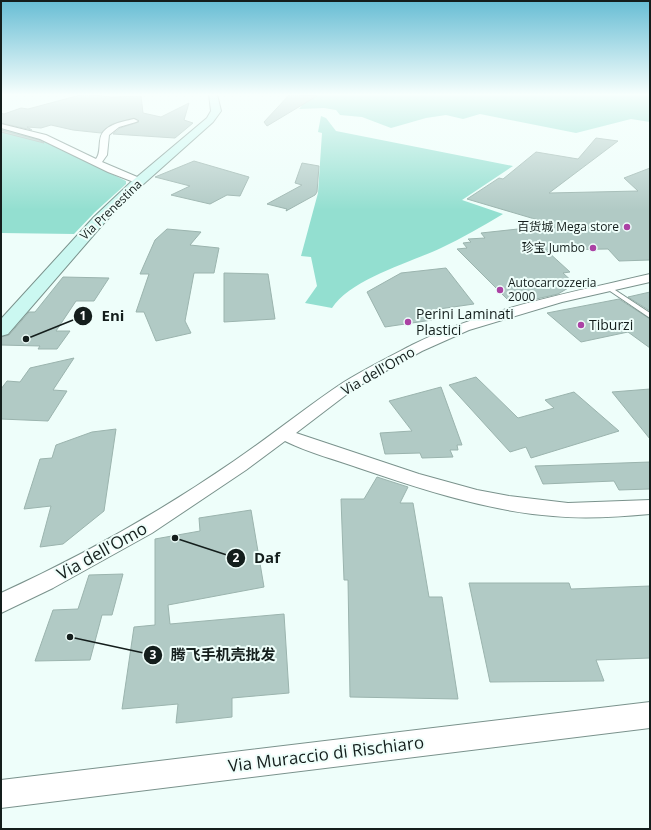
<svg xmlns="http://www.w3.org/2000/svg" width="651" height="830" font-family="'Open Sans','Noto Sans SC',sans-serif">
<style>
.green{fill:#93dfd0}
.building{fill:#b1cac5;stroke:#9bb4ae}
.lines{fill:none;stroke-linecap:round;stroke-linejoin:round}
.lane-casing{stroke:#7a928c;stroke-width:2}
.street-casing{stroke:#7a928c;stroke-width:2}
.secondary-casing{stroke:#7a928c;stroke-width:2}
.lane{fill:#fff;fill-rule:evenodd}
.street{fill:#fff;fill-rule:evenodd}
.secondary{fill:#cbf8f1;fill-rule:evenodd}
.poi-dot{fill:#ab42a4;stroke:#eefefa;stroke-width:1.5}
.labels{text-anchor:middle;stroke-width:4;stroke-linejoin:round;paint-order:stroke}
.far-street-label{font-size:12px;fill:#141e1c;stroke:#eefefa}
.far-poi-label{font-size:12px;fill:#141e1c;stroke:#eefefa;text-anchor:end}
.poi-label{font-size:14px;fill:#141e1c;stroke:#eefefa;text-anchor:start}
.street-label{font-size:14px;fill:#141e1c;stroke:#eefefa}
.near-street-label{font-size:17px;fill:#141e1c;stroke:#eefefa}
.leader{fill:none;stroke:#141e1c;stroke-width:1.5}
.callout-dot{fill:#141e1c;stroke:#eefefa;stroke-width:1.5}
.mark-label{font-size:12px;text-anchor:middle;font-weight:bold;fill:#fff}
.callout-label{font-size:15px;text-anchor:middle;font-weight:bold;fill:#141e1c;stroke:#eefefa;stroke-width:4;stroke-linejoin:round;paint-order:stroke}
</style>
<rect width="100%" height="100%" fill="#eefefa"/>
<g class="green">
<path d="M 312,94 L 650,94 L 650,122 L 631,119 L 576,133 L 480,114 L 463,119 L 446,115 L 426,118 L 391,128 L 362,117 L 340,115 L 336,110 L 324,108 L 299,109 Z"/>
<path d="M 321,116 L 326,118 L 336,131 L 513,166 L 462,200 L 503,214 C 483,226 462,238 441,248 C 411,262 351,279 332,308 L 305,303 L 317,286 L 311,257 L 301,256 L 318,193 L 322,133 L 318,132 Z"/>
<path d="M 1,128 L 37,137 L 126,181 L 126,184 L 95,212 L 74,234 L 1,233 Z"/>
</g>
<g class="building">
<path d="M 84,94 L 112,97 L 141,96 L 143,113 L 161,117 L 189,103 L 184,120 L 193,123 L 175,138 L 113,134 L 120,128 L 139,122 L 134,118 L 112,124 L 101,133 L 73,130 L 51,125 L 41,128 L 27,127 L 32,130 L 1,123 L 1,113 L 4,114 L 21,108 L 28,109 Z"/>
<path d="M 290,94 L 317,96 L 267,126 L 264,122 Z"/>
<path d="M 1,130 L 39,140 L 44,143 L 1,132 Z"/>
<path d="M 596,138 L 618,141 L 549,193 L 638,191 L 624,178 L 650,168 L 650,260 L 619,261 L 608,249 L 546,250 L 570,272 L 563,273 L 575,284 L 558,294 L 532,300 L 527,297 L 507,299 L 457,249 L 467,248 L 463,243 L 471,242 L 468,239 L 485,238 L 481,233 L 555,225 L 467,199 L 499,178 L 503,179 L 536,152 L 578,159 Z"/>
<path d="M 194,161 L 249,177 L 240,196 L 227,195 L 210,204 L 171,195 L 190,186 L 155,177 Z"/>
<path d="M 302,163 L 319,166 L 317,192 L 315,195 L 286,211 L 287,209 L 267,204 L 302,185 L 295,183 Z"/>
<path d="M 167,229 L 201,232 L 190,245 L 219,248 L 214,273 L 194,273 L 185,321 L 191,333 L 156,341 L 144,312 L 136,312 L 149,274 L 140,274 L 155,240 Z"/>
<path d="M 446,268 L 474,304 L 425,311 L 432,320 L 385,327 L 367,292 L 401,273 Z"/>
<path d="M 224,273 L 268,274 L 275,319 L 224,322 Z"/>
<path d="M 63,277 L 109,278 L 94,301 L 76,301 L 56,331 L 70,331 L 57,349 L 38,349 L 40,346 L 1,345 L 1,337 L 9,335 L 29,312 L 35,312 Z"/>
<path d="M 650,292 L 650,311 L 628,297 Z"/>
<path d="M 619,299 L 650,319 L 650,348 L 628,332 L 581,342 L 547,313 Z"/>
<path d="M 74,358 L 53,390 L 67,391 L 48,421 L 1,419 L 1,389 L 7,381 L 20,382 L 30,368 Z"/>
<path d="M 476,377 L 518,418 L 554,408 L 545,400 L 574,392 L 619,431 L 531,458 L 526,447 L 510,452 L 449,385 Z"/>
<path d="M 441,387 L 462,445 L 457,445 L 458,450 L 450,450 L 453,457 L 422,458 L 420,453 L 385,454 L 380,433 L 412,431 L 389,401 Z"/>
<path d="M 650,389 L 650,439 L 612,392 Z"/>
<path d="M 116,429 L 104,511 L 63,544 L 40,547 L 51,506 L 24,509 L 40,459 L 52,458 L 56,445 L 92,432 Z"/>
<path d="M 650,462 L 650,489 L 619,490 L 614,481 L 543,484 L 535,466 Z"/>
<path d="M 377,477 L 408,487 L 400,503 L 413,503 L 429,597 L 442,597 L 458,699 L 350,697 L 348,580 L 344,580 L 341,499 L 364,499 Z"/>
<path d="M 251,510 L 264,587 L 168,605 L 170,624 L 284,614 L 289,693 L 232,698 L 232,717 L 176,723 L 178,704 L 122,709 L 134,627 L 155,625 L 155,539 L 200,531 L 199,518 Z"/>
<path d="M 123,574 L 112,615 L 102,615 L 90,660 L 35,661 L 53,610 L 78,609 L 89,575 Z"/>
<path d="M 469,583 L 569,583 L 571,589 L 650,586 L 650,658 L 596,660 L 604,681 L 490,682 Z"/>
</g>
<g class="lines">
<defs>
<path id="lane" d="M 609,286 L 650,313 L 650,318 L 607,289 L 606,288 Z"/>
<g id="street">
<path d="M 134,119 L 138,121 L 136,122 L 119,127 L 109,135 L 107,155 L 102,162 L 142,179 L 143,181 L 139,184 L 108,172 L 40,139 L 1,128 L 1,124 L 46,135 L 96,159 C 100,154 99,148 100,141 C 101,125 121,122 134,119 Z"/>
<path d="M 650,274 L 650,282 L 562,302 L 469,330 L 422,351 L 355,388 L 296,433 L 419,474 L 477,490 L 509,496 L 568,503 L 650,500 L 650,514 C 618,517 585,519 553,516 C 488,511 424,490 362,469 C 337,460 309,453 285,441 L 246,470 L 152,533 L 53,588 L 1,613 L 1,593 C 82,556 160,512 234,461 C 271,436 306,407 344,382 C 365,369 389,357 412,345 C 486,308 570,293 650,274 Z"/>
<path d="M 650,702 L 650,728 L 1,808 L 1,780 Z"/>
</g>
<path id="secondary" d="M 209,94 L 217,94 L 221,111 L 213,122 L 139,188 L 104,223 L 8,334 L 1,336 L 1,319 L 94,217 L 131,182 L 207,118 L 211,111 Z"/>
</defs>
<use href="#lane" class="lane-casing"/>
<use href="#street" class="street-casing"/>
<use href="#secondary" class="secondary-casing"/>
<use href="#lane" class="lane"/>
<use href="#street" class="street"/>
<use href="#secondary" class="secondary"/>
</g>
<linearGradient id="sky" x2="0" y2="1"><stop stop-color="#67bdd4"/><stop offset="0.45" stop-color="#f7fffd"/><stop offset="1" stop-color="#f7fffd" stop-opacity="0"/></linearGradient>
<rect width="651" height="210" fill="url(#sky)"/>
<g class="poi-dot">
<circle cx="627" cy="227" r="4"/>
<circle cx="593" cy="248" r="4"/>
<circle cx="500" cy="290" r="4"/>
<circle cx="408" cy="322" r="4"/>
<circle cx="581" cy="325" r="4"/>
</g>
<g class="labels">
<g class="far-street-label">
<text transform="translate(111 210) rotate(-44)" y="4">Via Prenestina</text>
</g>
<g class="far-poi-label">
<text x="619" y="231">百货城 Mega store</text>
<text x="585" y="252">珍宝 Jumbo</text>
<text x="508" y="287" text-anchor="start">Autocarrozzeria<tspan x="508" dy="14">2000</tspan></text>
</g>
<g class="poi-label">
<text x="416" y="319">Perini Laminati<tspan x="416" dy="16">Plastici</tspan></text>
<text x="589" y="330">Tiburzi</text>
</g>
<g class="street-label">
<text transform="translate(378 371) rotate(-30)" y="5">Via dell'Omo</text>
</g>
<g class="near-street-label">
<text transform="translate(102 551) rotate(-29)" y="6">Via dell'Omo</text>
<text transform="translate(326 754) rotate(-7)" y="6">Via Muraccio di Rischiaro</text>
</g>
</g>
<path class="leader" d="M26 339L83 316M175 538L236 558M70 637L153 655"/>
<g class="callout-dot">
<circle cx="26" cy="339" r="4"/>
<circle cx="175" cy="538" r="4"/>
<circle cx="70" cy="637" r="4"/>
<circle cx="83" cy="316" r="10"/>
<circle cx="236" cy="558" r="10"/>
<circle cx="153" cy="655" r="10"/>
</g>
<g class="mark-label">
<text x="83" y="320">1</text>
<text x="236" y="562">2</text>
<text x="153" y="659">3</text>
</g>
<g class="callout-label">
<text x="113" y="321">Eni</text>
<text x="267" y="563">Daf</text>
<text x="223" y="660">腾飞手机壳批发</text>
</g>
<rect width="651" height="830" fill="none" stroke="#141e1c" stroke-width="4"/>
</svg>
